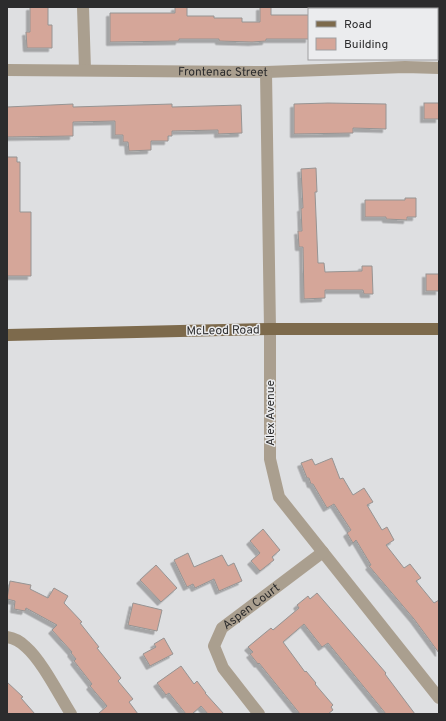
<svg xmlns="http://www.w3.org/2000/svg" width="446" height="721" font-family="Overpass,sans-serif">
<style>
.building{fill:#d5a699;stroke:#969493;filter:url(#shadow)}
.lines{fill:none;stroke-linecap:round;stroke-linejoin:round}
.minor{stroke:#aa9f8f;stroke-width:12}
.major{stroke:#7d6a4c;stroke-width:12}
.labels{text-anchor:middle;stroke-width:3;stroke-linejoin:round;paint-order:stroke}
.street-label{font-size:12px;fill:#2c2c2d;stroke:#ebecee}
</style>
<defs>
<filter id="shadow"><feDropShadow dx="-3.5" dy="3.5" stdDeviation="0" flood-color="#0004"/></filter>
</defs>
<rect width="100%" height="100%" fill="#dedfe1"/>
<g class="building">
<path d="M 30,7 L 48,7 L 48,25 L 52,25 L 52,48 L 27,48 L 26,32 L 30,32 Z"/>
<path d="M 175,7 L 187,7 L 187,16 L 214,16 L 214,18 L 242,18 L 242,22 L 260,22 L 260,7 L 271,7 L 271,15 L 309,15 L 309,39 L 266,39 L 266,41 L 252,42 L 219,41 L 219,39 L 179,39 L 179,41 L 110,42 L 110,13 L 175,13 Z"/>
<path d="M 328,103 L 386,104 L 386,129 L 353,128 L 353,133 L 294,134 L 294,104 Z"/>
<rect x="424" y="103" width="15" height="16"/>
<path d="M 73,104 L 73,107 L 172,104 L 172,107 L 241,105 L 242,133 L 218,134 L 218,130 L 172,131 L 172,136 L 168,136 L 168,141 L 151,141 L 151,150 L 129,151 L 128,142 L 123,142 L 123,135 L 115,135 L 115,121 L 73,122 L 73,136 L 7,137 L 7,107 Z"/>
<path d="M 7,157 L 17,157 L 17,162 L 20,162 L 20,212 L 31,212 L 31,276 L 7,276 Z"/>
<path d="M 316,168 L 317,192 L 315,192 L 318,263 L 324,263 L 325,272 L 362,271 L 362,266 L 372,266 L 373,294 L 364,294 L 363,290 L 325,290 L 325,298 L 304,299 L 303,247 L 299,247 L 298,231 L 302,231 L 301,208 L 303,208 L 301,169 Z"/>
<path d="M 405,198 L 416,198 L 416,217 L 407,217 L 407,220 L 386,219 L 386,217 L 365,217 L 365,200 L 405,200 Z"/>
<rect x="426" y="274" width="13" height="17"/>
<path d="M 332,458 L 340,479 L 343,478 L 353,495 L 364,488 L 373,502 L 367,505 L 382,530 L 387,527 L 394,540 L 386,545 L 404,568 L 410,564 L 421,578 L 416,581 L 434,603 L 439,600 L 439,653 L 414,619 L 369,566 L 371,565 L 356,540 L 353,543 L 347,533 L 351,530 L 334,504 L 327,508 L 313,484 L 311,484 L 309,478 L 307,478 L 301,463 L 312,459 L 315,465 Z"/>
<path d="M 263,529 L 280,550 L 272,557 L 274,560 L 260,571 L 251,561 L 260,553 L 250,541 Z"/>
<path d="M 188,553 L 194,567 L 222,555 L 228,566 L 234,563 L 242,581 L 219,591 L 214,579 L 195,588 L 193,584 L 187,587 L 174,560 Z"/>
<path d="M 156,565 L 177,588 L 161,602 L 140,580 Z"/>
<path d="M 10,581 L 31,585 L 30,589 L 48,598 L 54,588 L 68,596 L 64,603 L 82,622 L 80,623 L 99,647 L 97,648 L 121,678 L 118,681 L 133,699 L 129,702 L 138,714 L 98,714 L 107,706 L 90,686 L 92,684 L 74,661 L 76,659 L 71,653 L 72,652 L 52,630 L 57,625 L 26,608 L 25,611 L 14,609 L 15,601 L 7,599 Z"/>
<path d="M 317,593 L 386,673 L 385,674 L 415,714 L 386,714 L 328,643 L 322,647 L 304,624 L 283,642 L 305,672 L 306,671 L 316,683 L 315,684 L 333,705 L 331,707 L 333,710 L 328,714 L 300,714 L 259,663 L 258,664 L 250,654 L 253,652 L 248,647 L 271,628 L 273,630 L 299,608 L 297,605 L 308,596 L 310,599 Z"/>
<path d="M 133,603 L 162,610 L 157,631 L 128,625 Z"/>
<path d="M 164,638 L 173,654 L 150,666 L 143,654 L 156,647 L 154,644 Z"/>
<path d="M 181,666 L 194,684 L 197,681 L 206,693 L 205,693 L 224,714 L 208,714 L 201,706 L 192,714 L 186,714 L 169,693 L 166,695 L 157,683 Z"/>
<path d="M 7,682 L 23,697 L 21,698 L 35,714 L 7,714 Z"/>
</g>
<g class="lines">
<g class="minor">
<path d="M 83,7 L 85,70"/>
<path id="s1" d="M 7,70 L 266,72 L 405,67 L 439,68"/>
<path d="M 266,72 L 270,329 L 270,459 L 279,497 L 439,698"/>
<path d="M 7,637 C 14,638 20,641 26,647 C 42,661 59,695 71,714"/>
<path id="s2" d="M 259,714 L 223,668 L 214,646 L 222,628 L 323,552"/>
</g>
<path class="major" d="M 7,335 L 270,329 L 439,329"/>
</g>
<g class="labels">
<g class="street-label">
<text dy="4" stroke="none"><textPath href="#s1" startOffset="216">Frontenac Street</textPath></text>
<text transform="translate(223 330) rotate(-1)" y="4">McLeod Road</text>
<text transform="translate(270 413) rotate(-90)" y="4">Alex Avenue</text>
<text dy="4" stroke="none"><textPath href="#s2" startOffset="138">Aspen Court</textPath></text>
</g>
</g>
<rect width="446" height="721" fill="none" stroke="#2c2c2d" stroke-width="16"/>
<rect x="308" y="8" width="130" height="52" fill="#ebecee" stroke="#9f9fa1"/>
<rect x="316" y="21" width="20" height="6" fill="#7d6a4c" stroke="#9f9fa1"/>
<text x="344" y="28" font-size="12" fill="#2c2c2d">Road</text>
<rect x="316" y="38" width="20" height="12" fill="#d5a699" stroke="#9f9fa1"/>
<text x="344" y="48" font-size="12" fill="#2c2c2d">Building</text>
</svg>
